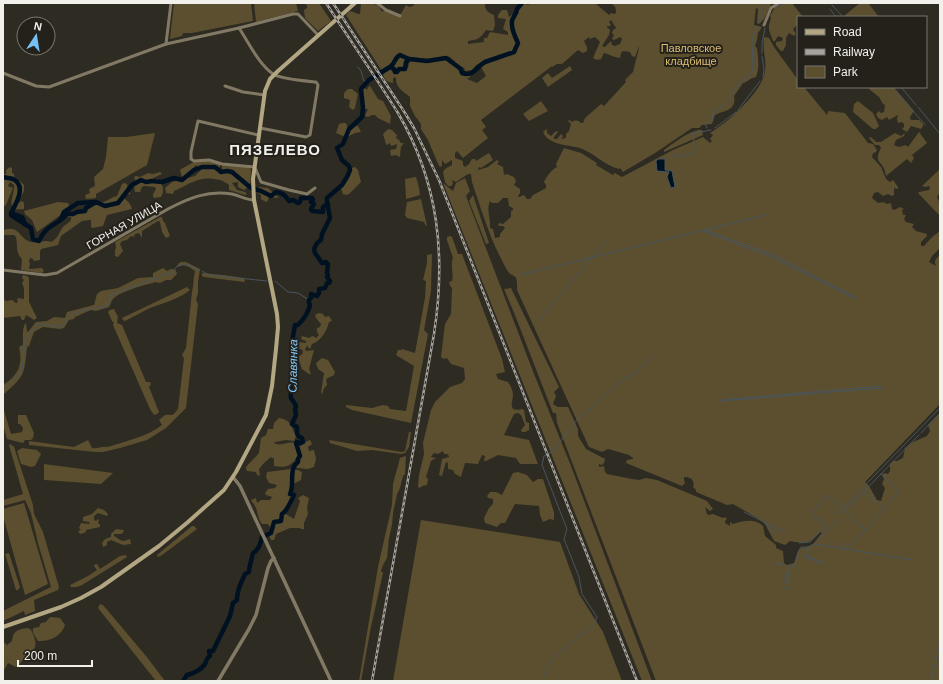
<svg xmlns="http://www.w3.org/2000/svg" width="943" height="684" font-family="Helvetica,sans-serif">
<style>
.green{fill:#5b4f2f;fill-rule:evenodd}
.water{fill:#001221;stroke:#49555e}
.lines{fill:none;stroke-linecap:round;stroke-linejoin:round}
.stream{stroke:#49555e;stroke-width:1}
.river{stroke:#001221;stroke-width:4.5}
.minor{stroke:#827964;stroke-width:3}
.tertiary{stroke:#827964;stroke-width:3.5}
.secondary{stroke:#b3a683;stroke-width:4}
.rail-casing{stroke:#a6a39d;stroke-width:2.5}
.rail{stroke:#24211a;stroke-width:1;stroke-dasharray:3;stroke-linecap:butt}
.labels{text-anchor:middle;stroke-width:4;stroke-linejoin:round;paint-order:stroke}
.park-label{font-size:11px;fill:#ddbf72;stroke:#24211a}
.street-label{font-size:11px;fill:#f2f0eb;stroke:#24211a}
.water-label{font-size:12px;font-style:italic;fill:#7fc6fa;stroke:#24211a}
.district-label{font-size:15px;font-weight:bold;letter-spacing:1px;fill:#f2f0eb;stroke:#24211a}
</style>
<rect width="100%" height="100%" fill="#2e2b23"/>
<g class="green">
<path d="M 174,3 L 251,3 L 253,21 L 192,33 L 183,33 L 182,36 L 170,39 Z"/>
<path d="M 254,3 L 296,3 L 298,11 L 256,22 Z"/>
<path d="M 303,3 L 319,3 L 331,21 L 318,31 L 305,18 L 304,10 L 307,8 L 307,5 Z"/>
<path d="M 361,3 C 371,3 378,2 382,12 L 384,10 L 399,17 L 406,5 L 409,7 L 413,6 L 415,3 L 485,3 C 485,10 487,12 494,15 L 495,25 L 493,31 L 486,30 C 481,38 477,40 468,41 L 468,44 L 484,42 L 484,38 L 487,38 L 490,32 L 508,35 L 508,32 L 503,29 L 506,19 L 498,18 L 498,15 L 502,10 L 507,10 L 509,17 L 512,15 L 515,16 L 518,9 L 524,3 L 528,5 L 531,3 L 595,3 L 609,15 L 611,13 L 614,14 L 616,13 C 616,7 615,5 609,3 L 770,3 L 771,5 L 764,19 L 759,24 L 757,23 L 758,9 L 756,8 L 754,25 L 762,27 L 758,33 L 757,40 L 755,46 L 757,48 C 758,58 760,67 756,77 C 750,78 748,82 743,83 L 734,96 C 737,111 723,111 715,115 L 712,124 L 702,125 L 699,128 L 692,128 L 655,153 L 623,172 L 620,168 L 619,169 C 604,165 594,153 580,148 C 568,145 548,145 543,132 L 547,129 L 547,133 L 551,136 L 556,131 L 558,132 L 554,137 L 554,139 L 557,139 L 561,134 L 563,136 L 561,139 L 566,138 L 566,134 L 569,131 L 571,124 L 568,121 L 569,120 L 572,122 C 576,120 577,120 581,123 L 583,123 L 585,118 L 601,104 L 604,106 L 626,82 L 625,80 L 633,72 L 639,48 L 639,46 L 635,57 L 632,56 L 630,52 L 623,51 L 621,53 L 620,58 C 613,57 611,55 604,53 L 601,59 L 597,60 L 593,58 L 600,42 L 595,37 L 590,39 L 589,37 L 584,41 L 587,47 L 587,51 L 583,53 L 578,50 L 562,64 L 557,64 L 552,67 L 552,66 L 481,120 L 486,127 L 482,130 L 488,138 L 463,158 L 457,151 L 455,153 L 455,158 L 463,161 L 463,165 L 465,167 L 469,164 L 472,159 L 475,159 L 476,161 L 489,153 L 493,160 L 481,168 L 479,167 L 478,170 L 488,167 L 497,160 L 499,162 L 497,164 L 503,167 L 504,175 L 507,174 L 514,177 L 516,181 L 514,185 L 520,189 L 520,193 L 518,196 L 519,197 L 524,195 L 527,199 L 530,199 L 533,195 L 546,188 L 546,185 L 544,182 C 547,176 551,170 557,167 L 556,164 L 564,148 L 581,153 L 597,163 L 596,165 L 613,175 L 615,173 L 622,177 L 673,150 L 703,137 L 710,143 L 712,141 L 710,139 L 713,135 L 710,133 C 727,123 763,91 765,71 C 767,60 762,50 764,37 L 769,38 L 774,47 L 798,80 L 798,87 L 804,87 L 827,115 L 828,111 L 845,113 L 868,143 L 873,144 L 877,150 L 876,152 L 873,153 L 872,157 L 881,167 L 886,179 L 890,182 L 893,180 L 898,187 L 898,189 L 894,188 L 894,195 L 892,196 L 888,194 L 883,196 L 878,192 L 874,193 L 872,198 L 878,203 L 883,202 L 887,204 L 891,203 L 892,209 L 894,210 L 900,207 L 904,209 L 902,210 L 903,215 L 906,215 L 904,219 L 906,222 L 914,224 L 912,227 L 916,231 L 927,234 L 927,236 L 921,242 L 921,246 L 924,246 L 932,237 L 940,231 L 940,248 L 932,256 L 929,262 L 936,266 C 934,261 935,259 939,256 L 940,257 L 940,404 L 865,482 L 869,486 L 877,500 L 881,501 L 885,488 L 882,484 L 884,479 L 882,475 L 884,473 L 888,474 L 890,471 L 890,464 L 893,461 L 897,461 L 903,458 L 905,448 L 913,442 L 927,436 L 930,431 L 928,425 L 940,413 L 940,681 L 656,681 L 557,423 L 556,413 L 553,413 L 515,315 L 504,289 L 511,288 L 559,387 L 554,392 L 556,396 L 553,404 L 558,407 L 568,407 L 578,429 L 578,436 L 586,449 L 605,459 L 604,463 L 602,465 L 599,464 L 599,467 L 604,466 L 605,472 L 607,474 L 632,479 L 639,480 L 646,478 L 657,480 L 707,501 L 713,509 L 710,511 L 705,507 L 707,514 L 709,515 L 713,514 L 723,518 L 725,517 L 727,519 L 725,521 L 725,523 L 730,526 L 730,522 L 733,524 C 743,521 755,518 763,526 L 765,536 L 776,545 L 776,548 L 783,551 L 784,563 L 787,565 L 794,563 L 798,552 L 801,548 C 815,546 813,543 822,533 L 820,532 C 810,544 805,544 790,541 L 785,545 L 774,541 L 765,524 L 759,519 L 733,504 L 727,505 L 696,492 L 696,490 L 693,487 C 695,480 691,477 684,477 L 684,480 L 685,483 L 682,486 L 626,463 L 627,460 L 633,459 L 633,458 L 629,455 L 608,449 L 602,452 L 589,447 L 517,290 C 518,270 513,280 507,270 C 491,242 482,212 472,182 L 471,174 L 468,174 L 456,182 L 452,180 L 453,184 L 451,186 L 448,186 L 445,182 L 443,172 L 445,169 L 452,165 L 452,160 L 445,164 L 442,160 L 442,165 L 441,167 L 439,166 L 428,140 L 421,129 L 421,124 L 415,116 L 410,106 L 410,97 C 402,91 395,87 396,77 L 393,78 L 393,83 C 386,82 385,80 383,74 L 390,68 L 392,69 L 395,73 L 398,74 L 399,73 L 398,71 L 408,68 C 410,54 419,60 428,63 L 432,61 L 447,60 L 457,68 L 460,73 L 470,75 L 470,77 L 467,79 L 477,83 L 486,76 L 481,67 L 485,64 L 486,60 L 476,65 L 472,70 L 465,71 L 464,67 L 462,69 L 450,57 L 447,56 L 429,59 L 410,57 L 406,60 L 404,68 L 396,68 L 392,65 L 385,67 L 382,71 L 346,15 C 351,7 354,14 360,14 ZM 611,20 L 616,28 L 615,29 L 613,30 L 612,33 L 614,35 L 612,39 L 614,40 L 620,37 L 622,39 L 620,44 L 615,46 L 612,45 L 611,41 L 605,47 L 602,46 L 609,35 L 610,30 L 607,27 L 607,26 L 610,26 L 611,25 L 609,22 ZM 503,198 L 508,198 L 509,206 L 513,208 L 513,210 L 511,211 L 511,217 L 503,224 L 499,223 L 498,225 L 500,226 L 503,226 L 505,228 L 500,234 L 500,237 L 495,238 L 493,229 L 490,228 C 491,218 486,211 490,201 L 492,203 L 498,203 Z"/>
<path d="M 786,3 L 792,3 L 803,17 L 798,17 L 798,24 L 793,29 L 796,34 L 794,36 L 789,33 L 786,38 L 786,45 L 783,51 L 781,51 L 776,45 L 776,42 L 782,41 L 783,38 L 778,36 L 775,41 L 773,41 L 769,30 L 769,25 L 771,18 L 770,16 L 775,7 Z"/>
<path d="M 860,3 L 868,3 L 879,17 L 845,17 L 844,16 Z"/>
<path d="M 570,66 L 572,70 L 548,87 L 542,78 L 548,73 L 552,78 Z"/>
<path d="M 369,86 L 370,86 L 378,99 L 383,101 L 391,116 L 390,124 L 378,118 L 375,115 L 372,115 L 368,117 L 365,116 L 368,109 L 365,109 L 362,90 L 364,87 L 367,90 Z"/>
<path d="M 870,87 L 893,87 L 914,111 L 910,117 L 911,120 L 919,120 L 923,124 L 923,126 L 921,129 L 911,126 L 907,132 L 902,129 L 904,127 L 904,124 L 902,122 L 898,123 L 897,119 L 898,115 L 889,120 L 887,117 L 882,120 L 878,118 L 876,114 L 879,111 L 881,113 L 884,112 L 885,105 C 881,103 882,101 879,97 C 876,94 872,92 869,89 Z"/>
<path d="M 348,89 L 352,89 L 358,94 L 355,108 L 353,110 L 349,107 L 350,100 L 344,98 L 344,93 Z"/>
<path d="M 541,101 L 548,111 L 529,121 L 523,114 Z"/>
<path d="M 858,101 L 873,113 L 879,126 L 876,129 L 873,129 L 853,112 L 854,104 Z"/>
<path d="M 343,123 L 346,123 L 348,129 L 351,130 L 356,126 L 358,126 L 361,132 L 355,133 L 349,136 L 346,135 L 343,136 L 336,133 L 339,124 Z"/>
<path d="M 388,129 L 392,130 L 397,135 L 396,138 L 399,140 L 401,143 L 404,143 L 401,147 L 400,156 L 399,157 L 396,155 L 391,156 L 390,150 L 396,149 L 397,144 L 391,146 L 390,143 L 387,145 L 386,144 L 383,134 Z"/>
<path d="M 698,130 L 702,130 L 703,135 L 664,152 L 664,150 C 674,143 686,133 698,130 Z"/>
<path d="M 919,132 L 927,143 L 912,155 L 914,158 L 911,163 L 907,159 L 886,176 C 885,161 872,164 881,148 L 879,145 L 875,145 L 869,138 L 871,137 L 876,142 L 881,142 L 895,133 L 901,136 L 905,133 L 904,136 L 896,140 L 894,145 L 899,147 L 906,145 L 908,147 Z"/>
<path d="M 155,133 L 147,165 L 96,194 L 96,198 L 86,199 L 85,195 L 90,193 L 89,189 L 95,186 L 94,177 L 103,169 L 106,157 L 108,137 L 126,137 Z"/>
<path d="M 201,161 L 213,162 L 220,164 L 220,166 L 218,170 L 222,172 L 228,171 L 226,169 L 222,170 L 222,165 L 243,166 L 250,168 L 251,171 L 250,186 L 244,190 L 238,187 L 238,182 L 232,183 L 237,190 L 245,192 L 247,194 L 245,195 L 229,190 L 229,185 C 222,178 206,177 198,180 C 190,182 182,188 174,191 L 173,194 L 166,193 L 165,188 L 172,182 L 195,176 L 203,168 L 198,167 L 196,165 L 184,178 L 182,177 L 180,170 L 181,169 L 194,162 Z"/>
<path d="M 10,167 L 12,168 L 12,173 L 14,174 L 15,181 L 20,181 L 24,185 L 24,191 L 18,203 L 22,201 L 24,203 L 24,209 C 3,212 15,196 14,185 L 10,182 L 8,186 L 13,188 L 6,205 L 3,207 L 3,174 L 6,174 L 6,170 Z"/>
<path d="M 355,167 L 358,170 L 361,182 L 349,194 L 346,195 L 343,194 L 341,188 L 348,178 L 352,168 Z"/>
<path d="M 940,169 L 940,192 L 937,197 L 940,204 L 940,216 L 918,193 L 919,192 L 929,190 L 930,188 L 929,186 L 925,187 L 922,186 Z"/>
<path d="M 160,172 L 162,174 L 153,178 L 153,179 L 158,179 C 163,184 165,191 161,197 L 154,198 L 153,196 L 153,194 L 156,189 L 155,187 L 144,186 L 142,187 L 140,192 L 135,192 L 134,186 L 136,182 L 134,177 L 136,176 L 140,177 L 148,173 L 153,174 Z"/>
<path d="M 416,177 L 419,188 L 420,195 L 406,199 L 405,179 Z"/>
<path d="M 465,178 L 470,191 L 466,196 L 534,374 L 571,466 L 652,681 L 642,681 L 443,183 L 453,191 L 456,183 Z"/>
<path d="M 124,183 L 127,184 L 128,189 L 130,192 L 130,194 L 123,195 L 123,198 C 127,200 131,204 132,209 L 107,215 L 103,226 L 93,228 L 91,227 L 91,220 L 82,221 L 61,236 L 58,245 L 41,249 L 40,252 L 40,260 L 34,261 L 33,259 L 30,258 L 29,261 L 30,264 L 29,268 L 30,269 L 42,268 L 44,271 L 42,273 L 21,270 L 22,259 C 15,252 18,246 16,237 L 14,235 L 3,235 L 3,230 C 19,225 18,236 28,241 C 36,245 44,239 51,242 C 58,239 59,232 63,227 C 66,224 69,223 71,220 L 71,217 L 66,217 L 66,214 C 83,215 83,209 96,203 C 101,200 97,203 102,202 C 107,202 111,197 117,196 L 122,184 Z"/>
<path d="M 259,187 L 268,188 L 279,198 L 269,197 L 267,202 L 264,201 L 261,199 L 261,195 L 256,192 Z"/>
<path d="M 473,195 L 489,243 L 486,244 L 469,201 Z"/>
<path d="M 421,199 L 427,226 L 426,226 L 424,222 L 407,218 L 405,215 L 407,202 Z"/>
<path d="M 58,202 L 68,203 L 70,208 L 37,232 L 32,220 L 25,214 L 24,211 Z"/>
<path d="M 160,217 L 162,217 L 163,221 L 165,223 L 170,236 L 166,238 L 162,232 L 160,222 L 158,221 L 142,231 L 142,238 L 139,233 L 135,234 L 134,237 L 131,236 L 127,240 L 122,241 L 120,244 L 123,251 L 118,257 L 115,256 L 115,251 L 116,247 L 115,242 Z"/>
<path d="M 450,236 L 452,237 L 458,254 L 462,254 L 502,359 L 505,372 L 496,374 L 498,379 L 508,382 C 510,385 513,390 513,395 C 513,401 510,403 513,409 L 518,410 L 522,409 L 524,410 L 526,422 L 529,423 L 529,430 L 525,432 L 522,432 L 521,430 L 525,425 L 521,415 L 518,413 L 514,414 L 504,435 L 529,440 L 538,464 L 520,464 L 516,458 L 498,455 L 486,461 L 484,461 L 485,456 L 482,455 L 478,464 L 465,463 L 461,477 L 455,474 L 453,470 L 448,469 L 448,463 L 446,462 L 442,476 L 439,475 L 442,459 L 449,457 L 449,456 L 447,454 L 444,454 L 443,451 L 438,454 L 434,453 L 431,457 L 436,458 L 431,461 L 426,477 L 428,479 L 427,485 L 422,486 L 420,488 L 418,487 L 419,475 L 424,454 L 423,443 L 431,410 L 435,402 L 450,387 L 462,383 L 465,379 L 464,368 L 451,364 L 447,358 L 444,359 L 441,357 L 445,324 L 451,314 L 452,288 L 450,286 L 449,282 L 452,281 C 454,273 450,265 453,258 L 447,240 L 447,237 Z"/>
<path d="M 432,254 L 431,291 L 424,330 L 428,334 L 411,423 L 352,410 L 346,407 L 346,405 L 372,408 L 383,405 L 388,406 L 390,409 L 406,411 L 414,366 L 396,355 L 398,350 L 401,350 L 402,349 L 415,353 L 425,298 L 426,281 L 423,280 L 427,263 L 427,255 Z"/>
<path d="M 181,262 L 186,262 L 200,269 L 198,282 L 198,293 L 196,300 L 198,304 L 186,408 L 166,428 L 147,440 L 120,448 L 103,452 L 95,452 L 29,445 L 29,441 L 74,447 L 88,440 L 92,448 C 97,449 102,446 108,447 C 126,441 146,437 162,425 L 159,420 L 165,415 C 173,414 171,418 178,409 L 184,358 L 182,355 L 186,348 L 192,292 C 194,285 193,278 195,271 L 189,267 L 183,265 L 178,267 L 178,264 Z"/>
<path d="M 163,268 L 167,271 C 171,269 173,268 176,271 L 177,274 L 171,280 L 166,280 L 160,283 L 154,282 L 153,283 C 144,285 119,292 113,299 C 111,301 111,304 109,307 L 96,311 L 91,310 L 75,317 L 74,319 L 69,320 L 64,328 L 60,329 L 43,327 L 34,332 L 29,346 L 27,347 C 24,376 25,375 3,395 L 3,385 C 19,375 23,364 19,347 L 23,345 C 23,339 22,329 25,324 L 26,323 L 27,331 L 28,332 L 36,322 L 47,321 L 54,317 L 65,318 L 67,312 L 94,305 L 97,294 L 101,291 L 118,288 L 138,278 L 153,277 L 153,273 Z"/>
<path d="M 202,273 L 223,275 L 244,278 L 245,281 L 244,282 L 204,277 L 202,276 Z"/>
<path d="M 23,275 L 27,276 L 29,278 L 29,302 L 37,318 L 34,320 L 26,315 L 24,320 L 22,320 L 20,316 L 3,318 L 3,298 L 6,301 L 12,300 L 16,303 L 18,302 L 17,299 L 19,298 L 24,299 L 24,288 L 22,283 L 24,280 L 22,278 Z"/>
<path d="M 187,287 L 190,290 C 178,300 162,303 148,309 C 140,313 133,317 125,321 L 123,320 L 122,318 Z"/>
<path d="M 114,309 L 118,317 L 117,323 L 122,325 L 146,382 L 150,382 L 151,384 L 149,387 L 159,412 L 157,414 L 154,415 L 150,409 L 113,325 L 114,323 L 112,321 L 108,312 L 110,310 Z"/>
<path d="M 319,313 L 323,314 L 325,317 L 329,316 L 332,321 L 329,322 C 327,331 320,342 312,344 L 310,349 L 307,346 L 305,349 L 306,351 L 314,350 L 309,369 L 311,374 L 309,374 L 302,369 L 299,360 L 296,358 L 296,356 L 302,355 L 303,351 L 301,349 L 297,349 L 296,344 L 298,342 L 306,343 L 306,341 L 301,339 L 302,336 L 309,338 L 313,336 L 316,338 L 319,335 L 317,332 L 317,328 L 320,327 L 321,324 L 316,318 L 315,315 Z"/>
<path d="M 322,358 L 328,360 L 335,372 L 334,375 L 326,379 L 327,385 L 324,388 L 322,394 L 321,393 L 324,373 L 318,369 L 316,363 Z"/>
<path d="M 3,407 L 11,434 L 22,432 L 23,428 L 20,424 L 18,424 L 18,415 L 26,415 L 34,433 L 33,438 L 31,440 L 25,440 L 23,443 L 7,439 L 3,425 Z"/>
<path d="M 279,418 C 292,420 291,427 296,436 L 294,441 L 286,440 L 275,442 L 274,443 C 280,447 288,441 295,443 L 297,446 L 301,446 L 305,442 L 310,440 L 312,444 L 308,447 L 309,451 L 314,450 L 316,459 L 314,467 L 308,469 L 297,468 L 296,466 L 300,457 L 298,456 C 290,467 286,468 274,466 L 274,459 L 271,457 L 264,463 L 259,469 L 260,476 L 257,475 L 256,472 L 247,471 L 246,469 L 246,467 L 259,453 L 261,438 L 266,435 L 268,429 L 273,429 L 274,423 Z"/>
<path d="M 409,432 L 411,432 L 409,447 L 405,453 L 401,454 L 372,450 L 357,451 L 330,443 L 329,440 L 402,452 L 405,451 Z"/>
<path d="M 10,444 L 14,447 L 33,505 L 34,514 L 43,532 L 59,587 L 58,590 L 34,600 L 35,611 L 25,615 L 24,611 L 3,621 L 3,611 L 51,587 L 38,543 L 31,513 L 25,500 L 3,506 L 3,500 L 23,494 L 9,445 Z"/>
<path d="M 22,448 L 37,450 L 41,454 L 35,466 L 31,467 L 21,464 L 17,451 Z"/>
<path d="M 406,456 L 405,474 L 403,476 L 400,488 L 397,494 L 393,513 L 392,525 L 389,538 L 387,558 L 383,565 L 381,571 L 383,573 L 371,627 L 361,681 L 359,681 L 378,567 L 392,505 L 393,484 L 400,458 Z"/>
<path d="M 44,464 L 113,473 L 101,484 L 44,480 Z"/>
<path d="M 291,469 L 298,470 L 302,472 L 301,480 L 291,485 L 292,494 L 294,497 C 293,503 287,507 284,513 L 294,519 L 300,501 L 298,498 L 303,495 L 309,498 L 307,508 L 308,514 L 304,523 L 304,529 L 301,529 L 300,528 L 290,528 L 276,534 L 274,540 L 271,540 L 268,533 L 271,529 L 268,524 L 262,524 C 258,519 258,514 256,508 C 255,505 252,503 251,500 L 256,498 L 257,503 L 261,500 L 270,500 L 272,497 L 266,495 L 265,493 L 268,489 L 275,488 L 277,485 L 269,483 L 266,477 L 267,472 Z"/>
<path d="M 518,472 L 527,475 L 533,482 L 538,479 L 543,479 L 554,512 L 554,520 L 550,519 L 543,522 L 540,515 L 539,506 L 515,504 L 505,523 L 501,523 L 497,527 L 485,523 L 484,518 L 489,508 L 493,504 L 493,499 L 488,498 L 487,496 L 490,492 L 496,492 L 502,495 L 513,473 Z"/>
<path d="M 24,503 L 48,584 L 25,595 L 3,516 L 3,509 Z"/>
<path d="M 98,508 L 104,510 L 108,514 L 107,516 L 98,513 L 94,516 L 94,520 L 96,521 L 98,519 L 99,520 L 98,523 L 100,525 L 100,527 L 86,530 L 86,532 L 81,534 L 79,533 L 78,531 L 81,530 L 79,528 L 81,523 L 90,524 L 89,522 L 83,521 L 83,517 L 92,514 Z"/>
<path d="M 421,520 L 560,542 L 579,594 L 603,632 L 622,681 L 393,681 Z"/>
<path d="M 192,526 L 194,526 L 197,529 L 162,555 L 158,557 L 157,555 Z"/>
<path d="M 116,529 L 124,530 L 123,533 L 121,534 L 114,534 L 114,536 C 122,540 120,543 130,539 L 131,544 L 123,545 L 111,540 L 107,542 L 107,545 L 103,547 L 102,543 L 105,539 L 111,537 L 111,534 Z"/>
<path d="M 9,553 L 20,587 L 18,590 L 16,590 L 5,554 Z"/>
<path d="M 126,555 L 127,557 L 82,585 L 77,587 L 71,587 L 70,585 L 88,576 L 97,570 L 94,566 L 95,564 L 97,564 L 100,569 L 120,556 Z"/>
<path d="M 100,604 L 103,605 L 146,656 L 165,681 L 156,681 L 98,608 Z"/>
<path d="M 51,617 L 60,618 L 65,625 C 62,636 49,642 38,641 L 33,633 L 33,628 L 39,627 L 41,623 L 46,622 L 49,618 Z"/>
<path d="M 28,628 L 31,630 C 33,634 38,644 34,649 C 33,650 30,650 29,652 C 24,657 22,663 16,667 L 8,663 L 3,672 L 3,641 L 7,645 L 12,641 C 13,630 19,629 28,628 Z"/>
</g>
<path class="water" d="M 658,159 L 665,159 L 665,170 L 672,171 L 675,187 L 671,188 L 667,177 L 669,172 L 657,171 L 656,161 Z"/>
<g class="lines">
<g class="stream">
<path d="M 825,3 L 825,4"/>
<path d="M 830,4 L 831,3"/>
<path d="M 832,5 L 843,17"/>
<path d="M 774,8 L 785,3"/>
<path d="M 830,9 L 836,17"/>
<path d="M 758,22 L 762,14 L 762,3"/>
<path d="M 762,53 L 762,43 L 765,28"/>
<path d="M 762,56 L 764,69 L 763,77"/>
<path d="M 358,67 L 361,71 L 364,81 L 367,82"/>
<path d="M 893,87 L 925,125"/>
<path d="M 901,87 L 916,105"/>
<path d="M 918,107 L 940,134"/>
<path d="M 738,110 L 760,81"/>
<path d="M 707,128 L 705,124 L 712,120 L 713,113 L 725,104 L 740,82 L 748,77 L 753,71 L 752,40 L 757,27"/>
<path d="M 715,128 L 736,112"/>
<path d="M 673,156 L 678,154 L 684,157 L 693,152 L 695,146 L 693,144 L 694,138 L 691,134 L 711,130"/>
<path d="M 705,230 L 773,255 L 855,297"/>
<path d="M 703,231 L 772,257 L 856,299"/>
<path d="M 202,271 L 209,275 L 267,281"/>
<path d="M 519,275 L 766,215"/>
<path d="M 275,281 L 288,292 L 298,293 L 309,300"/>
<path d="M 539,320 L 608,238"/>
<path d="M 3,390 L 22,371 L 25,344 L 30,334 L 38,324 L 60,327 C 66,324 67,318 71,315 C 82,309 94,309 106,306 L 111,295 L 153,279 L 156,280 L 163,274 L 172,274 L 177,266 L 187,264 L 199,270"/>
<path d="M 721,400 L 882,386"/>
<path d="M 720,401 L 882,388"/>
<path d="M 921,433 L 940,413"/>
<path d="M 864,492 L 883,508"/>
<path d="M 744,512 L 786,533"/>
<path d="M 845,512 L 865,530"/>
<path d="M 838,513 L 940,408"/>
<path d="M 843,513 L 919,435"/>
<path d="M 765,522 L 775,534"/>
<path d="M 838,542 L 845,548"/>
<path d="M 799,543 L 810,542 L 826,525 L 811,514 L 827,495 L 842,508"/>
<path d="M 815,543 L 838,519"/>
<path d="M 808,548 L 806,552 L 806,556 L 823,562"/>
<path d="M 847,548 L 866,530 L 899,492 L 881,474"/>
<path d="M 803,556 L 823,564"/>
<path d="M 774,563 L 784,565"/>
<path d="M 788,566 L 786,582 L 784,582 L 783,588 L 790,589"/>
<path d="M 791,583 L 787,582 L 790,566 L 794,567 L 798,552 L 801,547 L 808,547 L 814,544 L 914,560"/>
<path d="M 543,681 C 545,663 564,648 578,637 C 586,631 594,628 597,617 L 582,594 L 579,577 L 564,539 L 567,529 L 542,465 L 544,456 L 553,451 L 575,422 L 624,379 L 642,368 L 652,356"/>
<path d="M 931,681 L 940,643"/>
</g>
<g class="river">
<path d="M 390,67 C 395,64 394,58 400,55 L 409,59"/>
<path d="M 3,177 C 6,178 10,178 13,179 C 27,186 16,204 11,213 L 11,215 L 31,228 L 33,239 L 39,241 C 46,224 57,226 67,214 L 73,214 L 77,212 L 85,211 L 86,208 L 96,202 L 105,206 L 118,203 L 132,185 L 141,180 L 146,182 L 152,181 L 162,182 L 174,178 L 182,180 L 194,170 L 202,167 L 215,167 L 221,172 L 227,171 L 232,172 L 251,188 L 261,191 L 271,196 L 276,192 C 283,193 285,195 289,201 L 293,200 L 298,203 L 300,202 L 301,198 L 312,198 L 313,200 L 311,202 L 314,204 L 311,209 L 312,211 L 323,212 L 323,207 L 328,204"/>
<path d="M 12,212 L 14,214 L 22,217 L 25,224"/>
<path d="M 61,219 L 64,212 L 78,203 L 96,202"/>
<path d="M 183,681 L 187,675 C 193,674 202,669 205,664 C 207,660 206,658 210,656 L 209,651 L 213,651 L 230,616 L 233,603 L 237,600 C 237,588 241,584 245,574 L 249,572 C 249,566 252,559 253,553 C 259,550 261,542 262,537 L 271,533 L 274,522 L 281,521 L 282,514 C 287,511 291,501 294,495 L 290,494 C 295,485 288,469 298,462 L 298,459 L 300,456 L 296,443 L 297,442 L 299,443 L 303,442 L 302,438 C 296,436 297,433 297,427 L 292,424 L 296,415 L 295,409 L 296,406 C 295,403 292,400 291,398 C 290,394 293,365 294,363 L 293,344 L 292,342 L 295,325 L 298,325 C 304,319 308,314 310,305 L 309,303 L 309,300 L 311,298 L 311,294 L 317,296 L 319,293 L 319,289 L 325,288 L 327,283 L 329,283 L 330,281 L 327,277 L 328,275 L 327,273 L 328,264 L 326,262 L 322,263 L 315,253 L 314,249 L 317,243 L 321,240 L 322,234 L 330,218 L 327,202 L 327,198 L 342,185 L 347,177 L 350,170 L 349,166 L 342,160 L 337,148 L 343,144 L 349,129 L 362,117 L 363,108 L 361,89 L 369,80 L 390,67 L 394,69 L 395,72 L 397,72 L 399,69 L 405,69 L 406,62 L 409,59 L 427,61 L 446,58 L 461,69 L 462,73 C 474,77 476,67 485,62 L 514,52 L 518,43 C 515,37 511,28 512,21 C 513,16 517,14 517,9 L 522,3"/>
</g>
<g class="minor">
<path d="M 377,3 L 386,10 L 400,16"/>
<path d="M 764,25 L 771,8 L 779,3"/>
<path d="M 239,28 C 249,43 258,63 273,74 C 280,79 306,81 316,82 L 318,85 L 310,135 L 306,137 L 260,128"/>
<path d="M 166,44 L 171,3"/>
<path d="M 3,73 L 36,86 L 49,87 L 166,44 L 239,28 L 293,14 L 298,14 L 318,35"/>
<path d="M 225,86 L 243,92 L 264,95"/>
<path d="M 258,135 L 198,121 L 191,152 L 191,159 L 194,161 L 209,160 L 222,164 L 254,167 L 256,170 L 261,182 L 289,190 L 307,194 L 315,188"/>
<path d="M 3,270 L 45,275 L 57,273 L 168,209 C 189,198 208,190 232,194 C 240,196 246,200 254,200"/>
</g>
<g class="tertiary">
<path d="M 233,477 L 240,486 L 331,681"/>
<path d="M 218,681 L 249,629 L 256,615 L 268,568 L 271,561 L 274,558"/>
</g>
<path class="secondary" d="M 3,627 L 61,607 L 81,598 L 101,587 L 159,546 L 188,522 L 224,490 L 236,472 L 266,415 L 272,386 L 276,349 L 278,327 L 277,314 L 254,200 L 253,179 L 265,91 L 270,79 L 278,71 L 355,3"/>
<defs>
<g id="rail">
<path d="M 326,3 C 350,40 375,76 398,113 C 439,183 446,256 434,334 L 372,681"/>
<path d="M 333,3 L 405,113 L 414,128 L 439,180 L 637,681"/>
</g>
</defs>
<use href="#rail" class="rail-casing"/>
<use href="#rail" class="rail"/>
</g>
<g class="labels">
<g class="park-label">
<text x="691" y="52">Павловское<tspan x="691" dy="13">кладбище</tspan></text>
</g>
<g class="street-label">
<text transform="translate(124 225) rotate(-30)" y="4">ГОРНАЯ УЛИЦА</text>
</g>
<g class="water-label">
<text transform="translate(293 366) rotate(-89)" y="4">Славянка</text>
</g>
<g class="district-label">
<text x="275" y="155">ПЯЗЕЛЕВО</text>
</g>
</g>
<rect width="943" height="684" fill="none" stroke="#f2f0eb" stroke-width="8"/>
<rect x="797" y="16" width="130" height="72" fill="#24211a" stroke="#76746e"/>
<rect x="805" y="29" width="20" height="6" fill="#b3a683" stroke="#76746e"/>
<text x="833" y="36" font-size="12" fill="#f2f0eb">Road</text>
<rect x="805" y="49" width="20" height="6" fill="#a6a39d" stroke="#76746e"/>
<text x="833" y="56" font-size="12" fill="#f2f0eb">Railway</text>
<rect x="805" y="66" width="20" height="12" fill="#5b4f2f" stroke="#76746e"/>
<text x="833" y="76" font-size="12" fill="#f2f0eb">Park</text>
<g transform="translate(36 36) rotate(12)"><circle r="19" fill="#24211a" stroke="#76746e"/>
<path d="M0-3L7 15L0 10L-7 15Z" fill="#75c0f6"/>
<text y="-6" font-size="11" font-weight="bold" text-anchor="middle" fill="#f2f0eb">N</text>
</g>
<path d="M18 660v6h74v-6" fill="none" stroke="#f2f0eb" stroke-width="2"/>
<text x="24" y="660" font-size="12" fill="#f2f0eb" stroke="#24211a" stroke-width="3" paint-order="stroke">200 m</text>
</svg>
